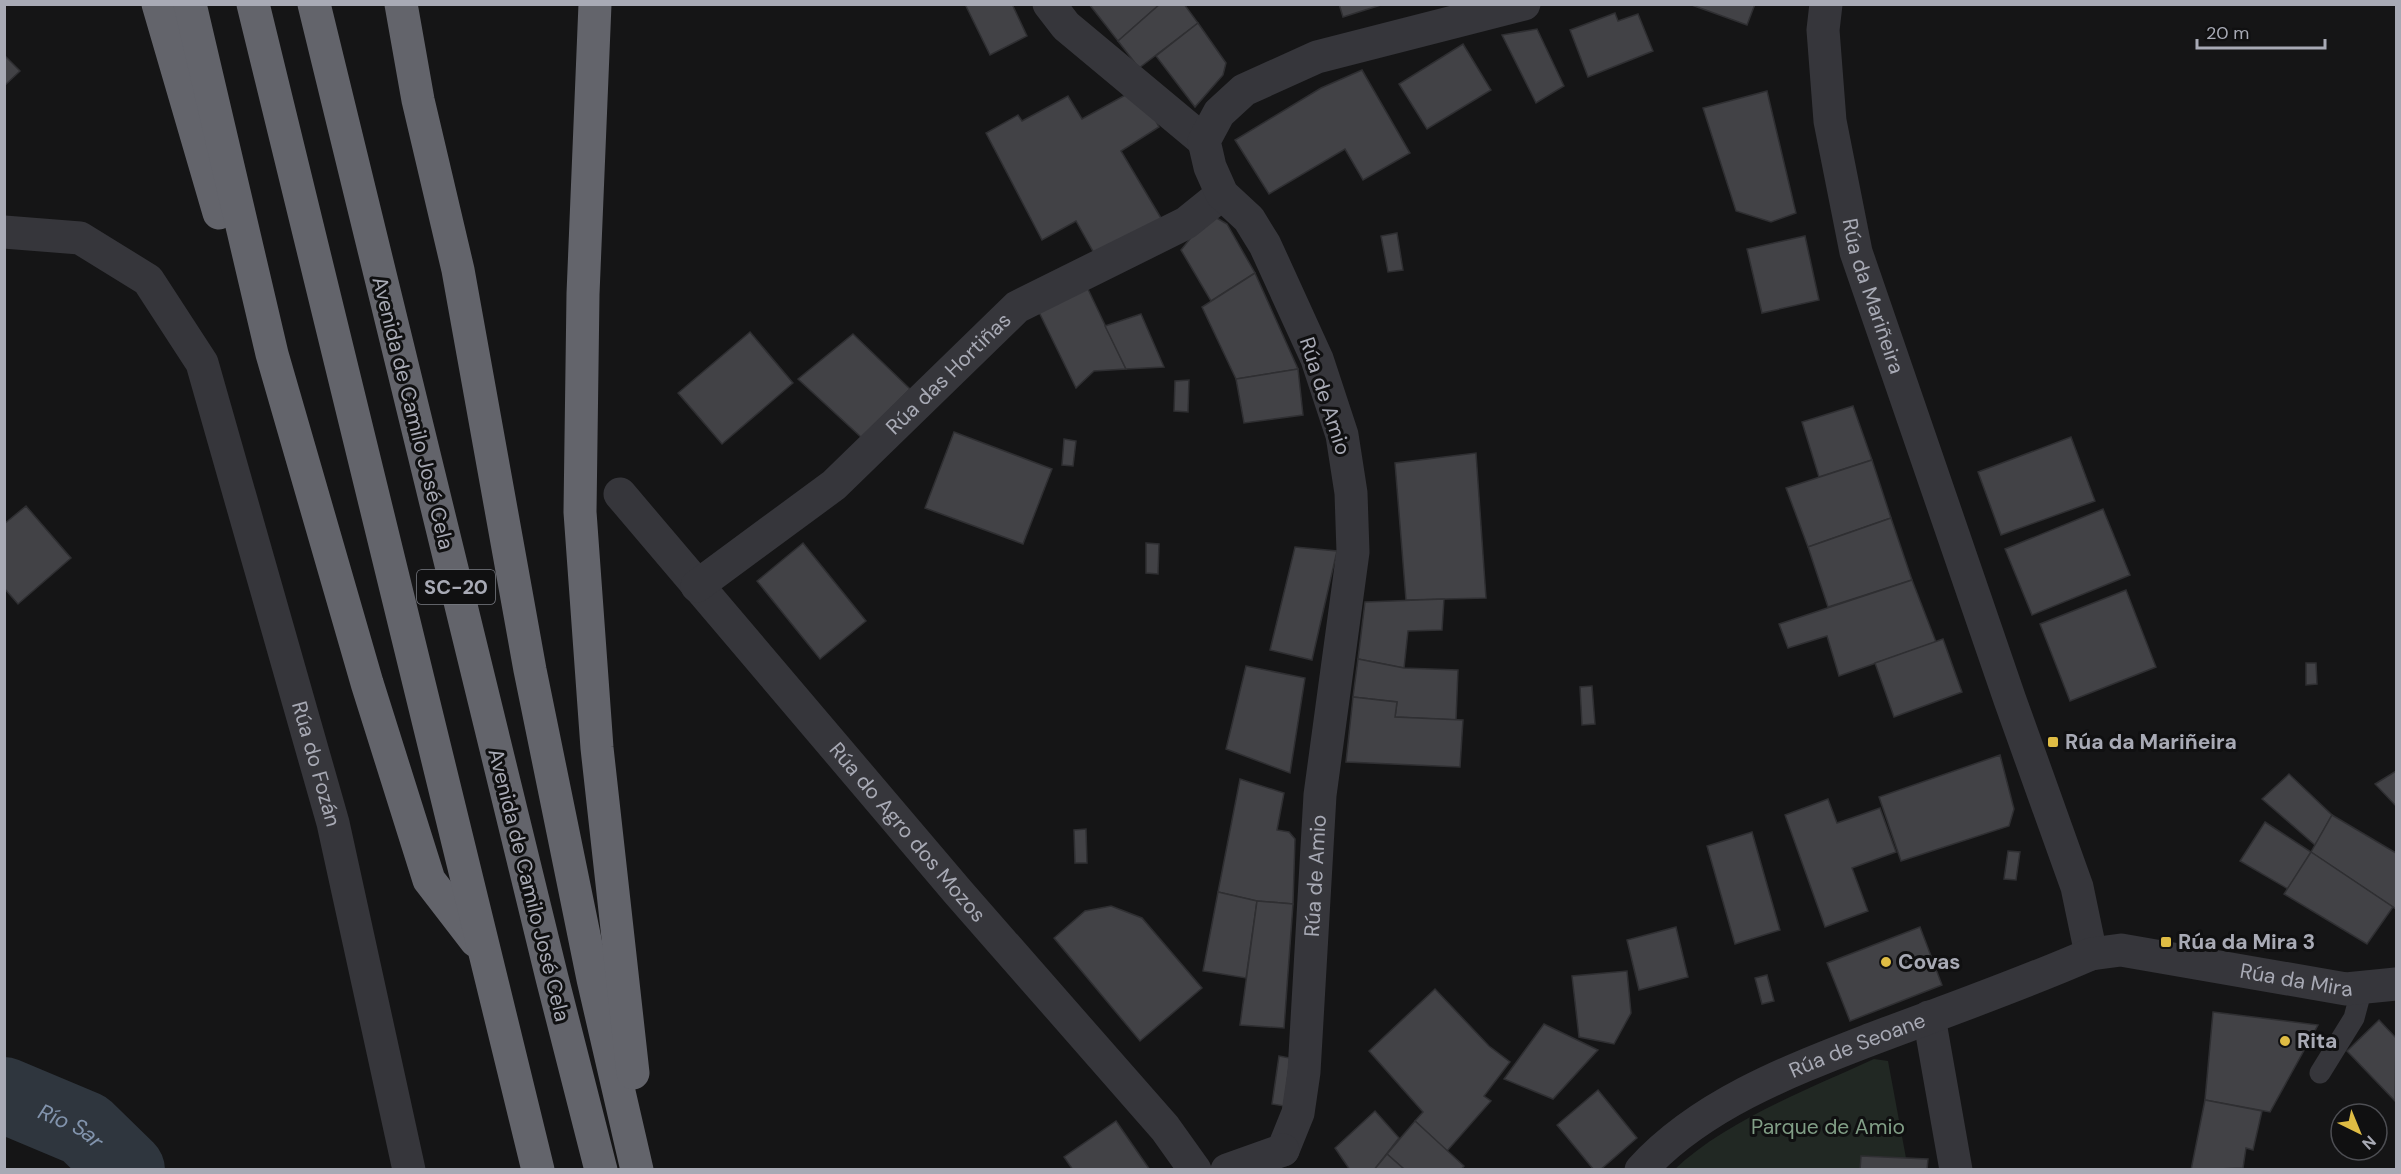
<svg xmlns="http://www.w3.org/2000/svg" width="2401" height="1174" font-family="'DM Sans',sans-serif">
<style>
.green{fill:#212823}
.lines{fill:none;stroke-linecap:round;stroke-linejoin:round}
.river{stroke:#2f363e;stroke-width:76}
.building{fill:#424246;stroke:#2f2f32;stroke-width:1.5}
.lane{stroke:#36363b;stroke-width:21}
.street{stroke:#36363b;stroke-width:33}
.highway{stroke:#63646b;stroke-width:33}
.poi-dot{fill:#dfbc44;stroke:#101011;stroke-width:2}
.labels{text-anchor:middle;stroke-width:6;stroke-linejoin:round;paint-order:stroke}
.shield{fill:#101011;stroke:#7a7c84;stroke-width:1.5}
.shield-label{font-size:20px;font-weight:bold;fill:#a8aab5}
.street-label{font-size:21px;fill:#a8aab5;stroke:#101011}
.poi-label{font-size:21px;font-weight:bold;fill:#a8aab5;stroke:#101011;text-anchor:start}
.park-label{font-size:21px;fill:#819e86;stroke:#101011}
.water-label{font-size:22px;font-style:italic;fill:#8294ad;stroke:#101011}
</style>
<rect width="100%" height="100%" fill="#151516"/>
<path class="green" d="M 1874,1059 L 1888,1061 L 1906,1158 L 1861,1156 L 1860,1169 L 1674,1170 C 1725,1121 1811,1088 1874,1059 Z"/>
<g class="lines">
<path class="river" id="s1" d="M 4,1095 L 85,1129 L 127,1170"/>
</g>
<g class="building">
<path d="M 965,4 L 1012,4 L 1027,36 L 990,55 Z"/>
<path d="M 1089,4 L 1160,4 L 1118,41 Z"/>
<path d="M 1160,4 L 1184,4 L 1198,23 L 1139,68 L 1118,41 Z"/>
<path d="M 1339,4 L 1384,4 L 1343,17 Z"/>
<path d="M 1689,4 L 1755,4 L 1747,25 Z"/>
<path d="M 1615,13 L 1618,21 L 1638,14 L 1653,51 L 1588,77 L 1570,30 Z"/>
<path d="M 1198,23 L 1226,63 L 1223,75 L 1195,107 L 1156,56 Z"/>
<path d="M 1537,29 L 1564,86 L 1536,103 L 1502,35 Z"/>
<path d="M 1463,44 L 1491,90 L 1427,129 L 1399,84 Z"/>
<path d="M 4,55 L 20,71 L 4,86 Z"/>
<path d="M 1362,70 L 1410,153 L 1363,180 L 1345,149 L 1269,194 L 1235,140 L 1321,88 Z"/>
<path d="M 1138,88 L 1159,127 L 1121,151 L 1164,223 L 1094,253 L 1076,221 L 1042,240 L 986,133 L 1018,115 L 1022,121 L 1068,96 L 1082,119 Z"/>
<path d="M 1767,91 L 1796,213 L 1771,222 L 1736,211 L 1703,108 Z"/>
<path d="M 1210,214 L 1227,224 L 1255,273 L 1211,301 L 1181,250 Z"/>
<path d="M 1397,233 L 1403,270 L 1388,272 L 1381,236 Z"/>
<path d="M 1805,236 L 1819,300 L 1762,313 L 1747,249 Z"/>
<path d="M 1255,273 L 1298,369 L 1236,379 L 1202,307 Z"/>
<path d="M 1086,285 L 1126,369 L 1094,371 L 1076,388 L 1036,306 Z"/>
<path d="M 1141,314 L 1164,367 L 1126,369 L 1105,326 Z"/>
<path d="M 750,332 L 793,383 L 722,444 L 678,393 Z"/>
<path d="M 853,334 L 910,389 L 862,438 L 798,379 Z"/>
<path d="M 1298,369 L 1303,415 L 1244,423 L 1236,379 Z"/>
<path d="M 1189,380 L 1188,412 L 1174,411 L 1175,381 Z"/>
<path d="M 1853,406 L 1872,460 L 1819,477 L 1802,422 Z"/>
<path d="M 954,432 L 1052,469 L 1023,544 L 925,508 Z"/>
<path d="M 2071,437 L 2095,501 L 2001,535 L 1978,472 Z"/>
<path d="M 1064,439 L 1076,441 L 1073,466 L 1062,465 Z"/>
<path d="M 1476,453 L 1486,598 L 1406,600 L 1395,463 Z"/>
<path d="M 1872,460 L 1891,518 L 1808,547 L 1786,488 Z"/>
<path d="M 26,506 L 71,558 L 18,604 L 4,588 L 4,524 Z"/>
<path d="M 2103,509 L 2130,575 L 2032,615 L 2005,549 Z"/>
<path d="M 1891,518 L 1912,580 L 1828,607 L 1808,547 Z"/>
<path d="M 803,543 L 866,621 L 820,659 L 757,581 Z"/>
<path d="M 1146,543 L 1159,544 L 1158,574 L 1146,573 Z"/>
<path d="M 1295,547 L 1337,551 L 1312,660 L 1270,650 Z"/>
<path d="M 1912,580 L 1936,642 L 1839,676 L 1827,636 L 1788,648 L 1779,624 Z"/>
<path d="M 2126,590 L 2156,667 L 2070,701 L 2040,624 Z"/>
<path d="M 1444,599 L 1442,630 L 1408,631 L 1404,668 L 1358,659 L 1365,602 Z"/>
<path d="M 1943,639 L 1962,692 L 1894,717 L 1875,663 Z"/>
<path d="M 1358,659 L 1404,668 L 1458,670 L 1456,720 L 1395,717 L 1397,702 L 1353,697 Z"/>
<path d="M 2306,663 L 2316,663 L 2317,684 L 2306,685 Z"/>
<path d="M 1246,666 L 1305,678 L 1290,773 L 1226,749 Z"/>
<path d="M 1592,686 L 1595,724 L 1582,725 L 1580,687 Z"/>
<path d="M 1353,697 L 1397,702 L 1395,717 L 1463,720 L 1460,767 L 1346,762 Z"/>
<path d="M 2000,755 L 2014,809 L 2009,826 L 1901,861 L 1879,797 Z"/>
<path d="M 2396,771 L 2396,806 L 2375,784 Z"/>
<path d="M 2289,774 L 2332,815 L 2315,845 L 2262,799 Z"/>
<path d="M 1240,779 L 1284,793 L 1277,830 L 1289,832 L 1295,839 L 1293,904 L 1257,901 L 1218,892 Z"/>
<path d="M 1828,799 L 1837,823 L 1880,808 L 1896,852 L 1852,868 L 1868,911 L 1825,927 L 1785,815 Z"/>
<path d="M 2332,815 L 2396,853 L 2396,909 L 2311,852 Z"/>
<path d="M 2265,822 L 2311,852 L 2288,889 L 2240,861 Z"/>
<path d="M 1086,829 L 1087,863 L 1075,863 L 1074,830 Z"/>
<path d="M 1752,832 L 1780,930 L 1735,944 L 1707,846 Z"/>
<path d="M 2008,851 L 2020,852 L 2016,880 L 2004,879 Z"/>
<path d="M 2311,852 L 2393,907 L 2367,944 L 2284,894 Z"/>
<path d="M 1218,892 L 1257,901 L 1246,978 L 1203,971 Z"/>
<path d="M 1257,901 L 1293,904 L 1284,1028 L 1240,1025 Z"/>
<path d="M 1111,906 L 1142,918 L 1202,988 L 1140,1041 L 1054,938 L 1085,911 Z"/>
<path d="M 1676,927 L 1688,977 L 1639,990 L 1627,940 Z"/>
<path d="M 1920,927 L 1942,985 L 1850,1021 L 1827,963 Z"/>
<path d="M 1627,971 L 1631,1013 L 1614,1044 L 1579,1037 L 1572,976 Z"/>
<path d="M 1767,975 L 1774,1001 L 1762,1004 L 1755,978 Z"/>
<path d="M 1435,989 L 1489,1046 L 1510,1062 L 1484,1096 L 1491,1101 L 1447,1151 L 1415,1121 L 1423,1112 L 1369,1051 Z"/>
<path d="M 2213,1012 L 2318,1025 L 2270,1112 L 2205,1100 Z"/>
<path d="M 2379,1020 L 2396,1038 L 2395,1101 L 2347,1051 Z"/>
<path d="M 1544,1024 L 1598,1050 L 1553,1099 L 1504,1079 Z"/>
<path d="M 1279,1056 L 1290,1058 L 1284,1106 L 1272,1104 Z"/>
<path d="M 1598,1090 L 1637,1138 L 1600,1170 L 1594,1170 L 1557,1125 Z"/>
<path d="M 2205,1100 L 2262,1111 L 2253,1150 L 2246,1148 L 2243,1168 L 2191,1170 Z"/>
<path d="M 1375,1111 L 1399,1138 L 1374,1170 L 1350,1170 L 1335,1148 Z"/>
<path d="M 1116,1121 L 1150,1170 L 1073,1170 L 1064,1157 Z"/>
<path d="M 1415,1121 L 1464,1166 L 1461,1170 L 1405,1170 L 1387,1154 Z"/>
<path d="M 1387,1154 L 1405,1170 L 1374,1170 Z"/>
<path d="M 1861,1156 L 1928,1159 L 1927,1170 L 1860,1170 Z"/>
</g>
<g class="lines">
<path class="lane" d="M 2320,1073 L 2354,1018 L 2362,988"/>
<g class="street">
<path d="M 1049,4 L 1066,26 L 1204,141"/>
<path id="s2" d="M 1826,4 L 1823,30 L 1830,121 L 1856,252 L 2010,700 L 2077,887 L 2091,954"/>
<path id="s3" d="M 4,232 L 80,238 L 148,280 L 202,363 L 333,823 L 409,1170"/>
<path id="s4" d="M 620,494 L 958,892 L 1165,1128 L 1195,1170"/>
<path id="s5" d="M 697,586 L 834,485 L 1017,307 L 1186,223 L 1222,194"/>
<path d="M 1929,1017 L 1956,1170"/>
<path id="s6" d="M 1283,1150 L 1298,1113 L 1304,1072 L 1320,795 L 1353,552 L 1351,493 L 1342,435 L 1317,359 L 1265,245 L 1249,219 L 1222,194 L 1210,167 L 1204,141 L 1219,113 L 1244,90 L 1317,57 L 1524,4"/>
<path d="M 1227,1170 L 1283,1150"/>
<path id="s7" d="M 1641,1170 C 1700,1105 1789,1071 1869,1040 C 1943,1012 2018,986 2091,954 L 2121,950 L 2346,989 L 2396,984"/>
</g>
<g class="highway">
<path d="M 158,4 L 219,213"/>
<path d="M 190,4 L 272,354 L 367,683 L 429,880 L 476,941"/>
<path d="M 253,4 L 538,1170"/>
<path d="M 314,4 L 552,978 L 601,1170"/>
<path d="M 401,4 L 418,100 L 458,270 L 530,670 L 593,979 L 637,1170"/>
<path d="M 595,4 L 583,294 L 580,512 L 597,748 L 633,1073"/>
</g>
</g>
<g class="poi-dot">
<rect x="2047" y="736" width="12" height="12" rx="3"/>
<rect x="2160" y="936" width="12" height="12" rx="3"/>
<circle cx="1886" cy="962" r="6"/>
<circle cx="2285" cy="1041" r="6"/>
</g>
<g class="labels">
<rect class="shield" x="417" y="570" width="78" height="34" rx="4.5"/>
<g class="shield-label">
<text x="456" y="594">SC-20</text>
</g>
<g class="street-label">
<text dy="7" stroke="none"><textPath href="#s2" startOffset="298">Rúa da Mariñeira</textPath></text>
<text dy="7" stroke="none"><textPath href="#s5" startOffset="330">Rúa das Hortiñas</textPath></text>
<text transform="translate(1325 396) rotate(72)" y="7">Rúa de Amio</text>
<text transform="translate(413 413) rotate(76)" y="7">Avenida de Camilo José Cela</text>
<text dy="7" stroke="none"><textPath href="#s3" startOffset="672">Rúa do Fozán</textPath></text>
<text dy="7" stroke="none"><textPath href="#s4" startOffset="444">Rúa do Agro dos Mozos</textPath></text>
<text dy="7" stroke="none"><textPath href="#s6" startOffset="278">Rúa de Amio</textPath></text>
<text transform="translate(529 885) rotate(76)" y="7">Avenida de Camilo José Cela</text>
<text dy="7" stroke="none"><textPath href="#s7" startOffset="711">Rúa da Mira</textPath></text>
<text dy="7" stroke="none"><textPath href="#s7" startOffset="252">Rúa de Seoane</textPath></text>
</g>
<g class="poi-label">
<text x="2065" y="749">Rúa da Mariñeira</text>
<text x="2178" y="949">Rúa da Mira 3</text>
<text x="1898" y="969">Covas</text>
<text x="2297" y="1048">Rita</text>
</g>
<g class="park-label">
<text x="1828" y="1134">Parque de Amio</text>
</g>
<g class="water-label">
<text dy="8" stroke="none"><textPath href="#s1" startOffset="74">Río Sar</textPath></text>
</g>
</g>
<rect width="2401" height="1174" fill="none" stroke="#a8aab5" stroke-width="12"/>
<g transform="translate(2359 1132) rotate(137)"><circle r="28" fill="#101011" stroke="#4d4e53" stroke-width="1.5"/>
<path d="M0-4.5L10 22L0 15L-10 22Z" fill="#dfbc44"/>
<text y="-9" font-size="16" font-weight="bold" text-anchor="middle" fill="#a8aab5">N</text>
</g>
<path d="M2197 39v9h128v-9" fill="none" stroke="#a8aab5" stroke-width="3"/>
<text x="2206" y="39" font-size="18" fill="#a8aab5" stroke="#101011" stroke-width="4.5" paint-order="stroke">20 m</text>
</svg>
